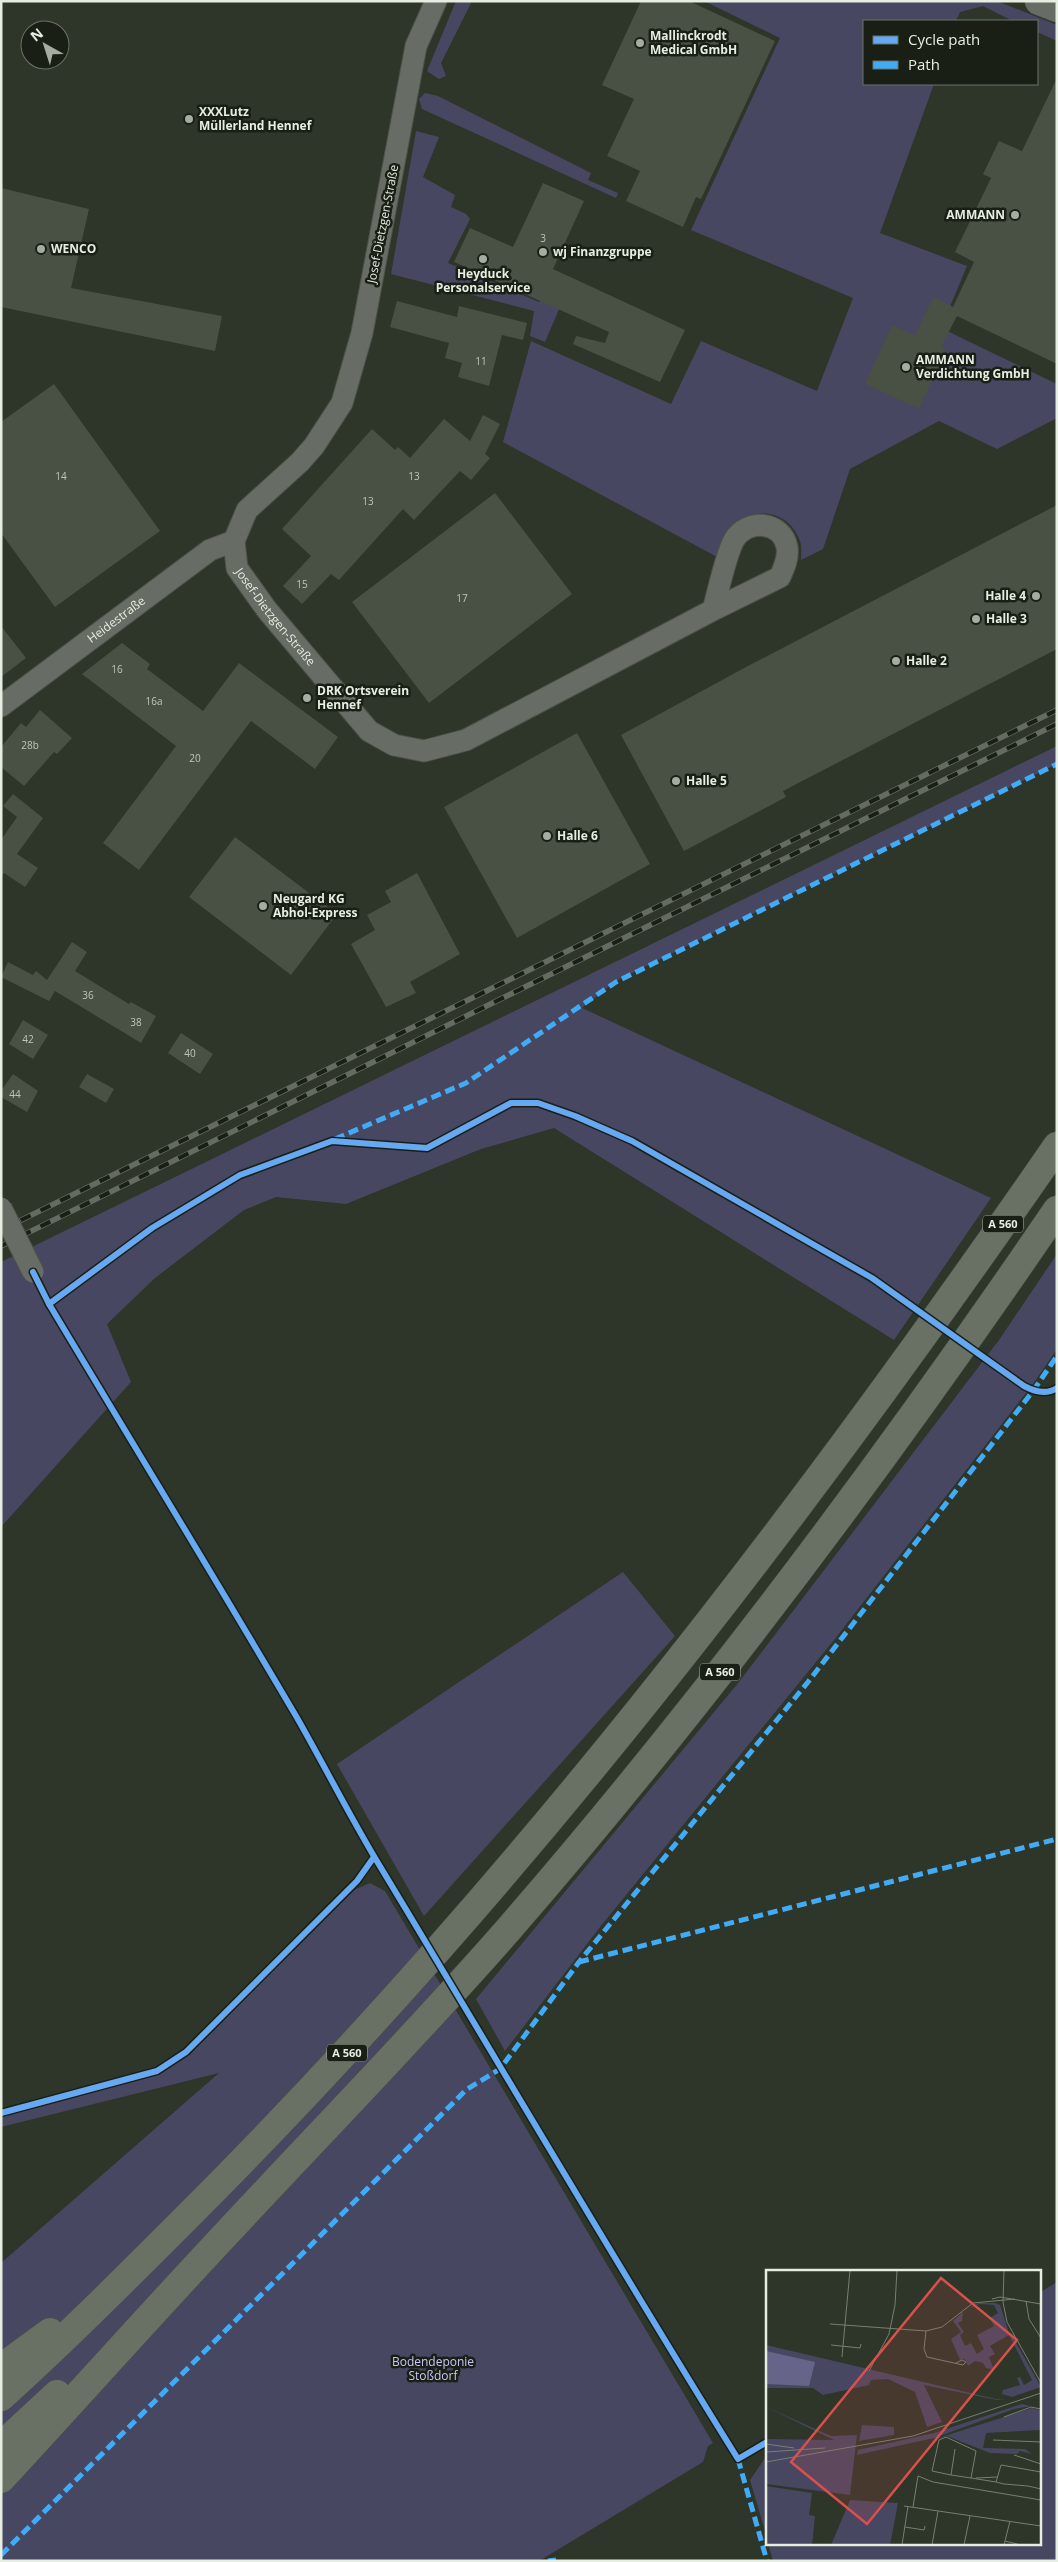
<svg xmlns="http://www.w3.org/2000/svg" width="1058" height="2562" font-family="'Open Sans',sans-serif">
<style>
.green{fill:#484761}
.building{fill:#495044}
.lines{fill:none;stroke-linecap:round;stroke-linejoin:round}
.street-casing{stroke:#4c5248;stroke-width:23}
.secondary-casing{stroke:#4c5248;stroke-width:29}
.highway-casing{stroke:#4c5248;stroke-width:29}
.street{stroke:#676d64;stroke-width:21}
.secondary{stroke:#676d64;stroke-width:28}
.highway{stroke:#697164;stroke-width:28}
.rail-casing{stroke:#656b61;stroke-width:5.5}
.rail{stroke:#191f15;stroke-width:4;stroke-dasharray:11;stroke-linecap:butt}
.street-bridge-casing{stroke:#4c5248;stroke-width:23;stroke-linecap:butt}
.street-bridge{stroke:#676d64;stroke-width:21}
.quiet{stroke:#42abf6;stroke-width:5;stroke-dasharray:10 5;stroke-linecap:butt}
.cycleway-casing{stroke:#191f15;stroke-width:9}
.cycleway{stroke:#66a8f1;stroke-width:6}
.poi-dot{fill:#a5ada0;stroke:#191f15;stroke-width:2}
.labels{text-anchor:middle;stroke-width:5;stroke-linejoin:round;paint-order:stroke}
.number-label{font-size:10px;fill:#bec6b9}
.shield{fill:#191f15;stroke:#a8b0a3;stroke-width:1}
.shield-label{font-size:11px;font-weight:bold;fill:#e5eee0}
.poi-label{font-size:12px;font-weight:bold;fill:#e5eee0;stroke:#191f15;text-anchor:start}
.street-label{font-size:12px;fill:#e5eee0;stroke:#191f15}
.park-label{font-size:12px;fill:#c9c6fb;stroke:#191f15}
.inset-road{fill:none;stroke:#777f72;stroke-width:1}
.view{fill:#d9504d;fill-opacity:0.15;stroke:#d9504d;stroke-width:2.5}
.inset-edge{fill:none;stroke:#e5eee0;stroke-width:2.5}
</style>
<rect width="100%" height="100%" fill="#2e3529"/>
<g class="green">
<path d="M 456,1 L 472,1 L 441,63 L 446,76 L 439,79 L 427,71 Z"/>
<path d="M 704,1 L 997,1 L 1057,25 L 1057,41 L 1037,32 L 1037,21 L 1013,21 L 983,6 L 960,12 L 956,21 L 864,21 L 864,84 L 934,84 L 880,233 L 967,266 L 941,328 L 1057,384 L 1057,418 L 997,449 L 939,421 L 850,469 L 823,549 L 801,560 C 801,554 802,547 800,541 C 790,512 758,505 735,524 C 727,530 723,549 719,558 L 503,442 L 531,341 L 671,404 L 701,341 L 817,391 L 853,298 L 691,230 L 780,38 Z"/>
<path d="M 425,93 L 438,96 L 591,173 L 588,180 L 618,193 L 616,198 L 422,109 L 419,99 Z"/>
<path d="M 416,131 L 439,137 L 423,177 L 455,195 L 451,207 L 466,214 L 470,219 L 448,263 L 539,302 L 545,292 L 563,300 L 545,342 L 530,336 L 534,311 L 391,274 Z"/>
<path d="M 1057,746 L 1057,764 L 616,981 L 582,1008 L 991,1198 L 894,1340 L 554,1128 L 481,1149 L 346,1204 L 276,1197 L 244,1210 L 155,1278 L 107,1324 L 131,1382 L 1,1527 L 1,1262 Z"/>
<path d="M 1057,1254 L 1057,1349 L 1033,1384 L 834,1640 L 600,1927 L 505,2051 L 476,1999 L 739,1682 L 999,1340 Z"/>
<path d="M 623,1572 L 675,1636 L 424,1916 L 337,1764 Z"/>
<path d="M 370,1883 L 385,1891 L 713,2443 L 708,2446 L 703,2462 L 539,2561 L 1,2561 L 1,2263 L 219,2073 L 1,2127 L 1,2111 L 156,2069 L 185,2050 L 354,1890 Z"/>
<path d="M 1057,2282 L 1057,2561 L 773,2561 L 768,2543 L 1039,2543 L 1039,2293 Z"/>
<path d="M 767,2455 L 767,2538 L 750,2480 Z"/>
</g>
<g class="building">
<path d="M 641,1 L 689,1 L 775,41 L 701,199 L 696,197 L 683,227 L 626,201 L 640,171 L 607,156 L 634,99 L 602,85 Z"/>
<path d="M 1057,78 L 1057,364 L 957,316 L 941,347 L 946,350 L 919,409 L 865,384 L 892,325 L 915,335 L 933,297 L 953,307 L 974,262 L 955,252 L 991,178 L 983,174 L 999,141 L 1022,151 Z"/>
<path d="M 543,183 L 584,201 L 553,269 L 685,330 L 660,382 L 573,344 L 576,336 L 605,343 L 609,332 L 454,262 L 470,228 L 513,247 Z"/>
<path d="M 1,188 L 89,209 L 71,288 L 222,316 L 215,351 L 1,307 Z"/>
<path d="M 397,301 L 457,317 L 459,306 L 527,323 L 523,340 L 502,335 L 489,386 L 458,377 L 462,363 L 445,358 L 449,343 L 390,327 Z"/>
<path d="M 54,384 L 160,531 L 55,607 L 1,533 L 1,422 Z"/>
<path d="M 483,415 L 500,424 L 485,454 L 490,458 L 471,480 L 460,471 L 414,520 L 403,509 L 339,580 L 331,574 L 302,604 L 283,586 L 311,556 L 282,529 L 372,429 L 395,450 L 398,447 L 410,458 L 444,419 L 470,441 Z"/>
<path d="M 495,493 L 572,594 L 429,703 L 352,602 Z"/>
<path d="M 1057,505 L 1057,649 L 783,791 L 786,797 L 684,851 L 621,735 L 746,667 Z"/>
<path d="M 1,626 L 26,658 L 1,677 Z"/>
<path d="M 122,643 L 150,664 L 147,669 L 203,711 L 239,663 L 338,737 L 315,769 L 251,721 L 139,870 L 103,843 L 176,746 L 82,674 Z"/>
<path d="M 40,710 L 72,738 L 57,754 L 54,752 L 24,786 L 1,767 L 1,747 L 21,723 L 26,727 Z"/>
<path d="M 577,733 L 650,864 L 517,938 L 444,807 Z"/>
<path d="M 13,794 L 43,818 L 17,854 L 38,868 L 25,887 L 4,873 L 1,876 L 1,840 L 17,817 L 3,806 Z"/>
<path d="M 235,837 L 337,914 L 291,975 L 189,897 Z"/>
<path d="M 417,873 L 460,954 L 410,982 L 416,993 L 386,1007 L 351,944 L 375,930 L 367,915 L 391,902 L 385,891 Z"/>
<path d="M 72,942 L 87,952 L 75,971 L 129,1004 L 131,1002 L 156,1016 L 141,1043 L 55,991 L 49,1001 L 1,977 L 8,962 L 33,975 L 36,971 L 47,980 Z"/>
<path d="M 23,1020 L 48,1035 L 33,1059 L 9,1044 Z"/>
<path d="M 181,1033 L 213,1054 L 200,1074 L 168,1053 Z"/>
<path d="M 13,1074 L 38,1091 L 27,1112 L 1,1097 L 1,1091 Z"/>
<path d="M 87,1074 L 114,1089 L 106,1103 L 79,1087 Z"/>
</g>
<g class="lines">
<defs>
<g id="street">
<path id="s1" d="M 436,1 L 416,46 L 362,333 L 342,403 L 314,446 L 300,462 L 247,510 L 234,541 L 237,568 L 267,610 L 369,731 L 394,745 L 424,751 L 466,740 L 713,610 L 780,577 C 784,568 789,557 787,547 C 782,521 747,518 734,540 C 726,554 718,592 713,610"/>
<path id="s2" d="M 1,706 L 210,550 L 234,541"/>
</g>
<path id="secondary" d="M 1039,1 L 1057,8"/>
<g id="highway">
<path d="M 1,2368 L 50,2332"/>
<path d="M 1,2397 C 62,2342 121,2283 179,2225 C 509,1897 793,1528 1057,1146"/>
<path d="M 1,2446 L 57,2394"/>
<path d="M 1,2479 C 76,2398 150,2315 226,2234 C 320,2133 417,2034 508,1930 C 706,1702 887,1459 1057,1210"/>
</g>
</defs>
<use href="#street" class="street-casing"/>
<use href="#secondary" class="secondary-casing"/>
<use href="#highway" class="highway-casing"/>
<use href="#street" class="street"/>
<use href="#secondary" class="secondary"/>
<use href="#highway" class="highway"/>
<defs>
<g id="rail">
<path d="M 1,1230 L 1057,710"/>
<path d="M 1,1246 L 1057,724"/>
</g>
</defs>
<use href="#rail" class="rail-casing"/>
<use href="#rail" class="rail"/>
<defs>
<path id="street-bridge" d="M 1,1208 L 33,1272"/>
</defs>
<use href="#street-bridge" class="street-bridge-casing"/>
<use href="#street-bridge" class="street-bridge"/>
<g class="quiet">
<path d="M 335,1139 L 466,1083 L 616,982 L 1057,764"/>
<path d="M 579,1962 L 1057,1839"/>
<path d="M 738,2459 L 767,2561"/>
<path d="M 1,2555 L 466,2090 L 500,2069 L 579,1962 L 808,1682 L 1033,1391 L 1057,1356"/>
<path d="M 548,2561 L 556,2560"/>
</g>
<defs>
<g id="cycleway">
<path d="M 33,1272 L 49,1304 C 131,1441 215,1578 296,1716 C 323,1763 347,1811 375,1858 C 496,2058 614,2260 738,2459 L 767,2442"/>
<path d="M 49,1304 L 152,1228 L 240,1175 L 332,1141 L 427,1148 L 511,1103 L 538,1103 L 575,1116 L 632,1141 L 872,1278 L 1024,1386 C 1035,1392 1046,1395 1057,1388"/>
<path d="M 1,2113 L 157,2071 L 186,2052 L 357,1881 L 374,1857"/>
</g>
</defs>
<use href="#cycleway" class="cycleway-casing"/>
<use href="#cycleway" class="cycleway"/>
</g>
<g class="poi-dot">
<circle cx="640" cy="43" r="5"/>
<circle cx="189" cy="119" r="5"/>
<circle cx="1015" cy="215" r="5"/>
<circle cx="41" cy="249" r="5"/>
<circle cx="543" cy="252" r="5"/>
<circle cx="483" cy="259" r="5"/>
<circle cx="906" cy="367" r="5"/>
<circle cx="1036" cy="596" r="5"/>
<circle cx="976" cy="619" r="5"/>
<circle cx="896" cy="661" r="5"/>
<circle cx="307" cy="698" r="5"/>
<circle cx="676" cy="781" r="5"/>
<circle cx="547" cy="836" r="5"/>
<circle cx="263" cy="906" r="5"/>
</g>
<g class="labels">
<g class="number-label">
<text x="543" y="242">3</text>
<text x="481" y="365">11</text>
<text x="61" y="480">14</text>
<text x="414" y="480">13</text>
<text x="368" y="505">13</text>
<text x="302" y="588">15</text>
<text x="462" y="602">17</text>
<text x="117" y="673">16</text>
<text x="154" y="705">16a</text>
<text x="30" y="749">28b</text>
<text x="195" y="762">20</text>
<text x="88" y="999">36</text>
<text x="136" y="1026">38</text>
<text x="28" y="1043">42</text>
<text x="190" y="1057">40</text>
<text x="15" y="1098">44</text>
</g>
<g class="shield">
<rect x="983" y="1215.5" width="40" height="17" rx="4"/>
<rect x="700" y="1663.5" width="40" height="17" rx="4"/>
<rect x="327" y="2044.5" width="40" height="17" rx="4"/>
</g>
<g class="shield-label">
<text x="1003" y="1228">A 560</text>
<text x="720" y="1676">A 560</text>
<text x="347" y="2057">A 560</text>
</g>
<g class="poi-label">
<text x="650" y="40">Mallinckrodt<tspan x="650" dy="14">Medical GmbH</tspan></text>
<text x="199" y="116">XXXLutz<tspan x="199" dy="14">Müllerland Hennef</tspan></text>
<text x="1005" y="219" text-anchor="end">AMMANN</text>
<text x="51" y="253">WENCO</text>
<text x="553" y="256">wj Finanzgruppe</text>
<text x="483" y="278" text-anchor="middle">Heyduck<tspan x="483" dy="14">Personalservice</tspan></text>
<text x="916" y="364">AMMANN<tspan x="916" dy="14">Verdichtung GmbH</tspan></text>
<text x="1026" y="600" text-anchor="end">Halle 4</text>
<text x="986" y="623">Halle 3</text>
<text x="906" y="665">Halle 2</text>
<text x="317" y="695">DRK Ortsverein<tspan x="317" dy="14">Hennef</tspan></text>
<text x="686" y="785">Halle 5</text>
<text x="557" y="840">Halle 6</text>
<text x="273" y="903">Neugard KG<tspan x="273" dy="14">Abhol-Express</tspan></text>
</g>
<g class="street-label">
<text transform="translate(383 224) rotate(-79)" y="4">Josef-Dietzgen-Straße</text>
<text dy="4" stroke="none"><textPath href="#s1" startOffset="681">Josef-Dietzgen-Straße</textPath></text>
<text dy="4" stroke="none"><textPath href="#s2" startOffset="144">Heidestraße</textPath></text>
</g>
<g class="park-label">
<text x="433" y="2366">Bodendeponie<tspan x="433" dy="14">Stoßdorf</tspan></text>
</g>
</g>
<g transform="translate(766 2270)">
<rect width="275" height="275" fill="#2e3529"/>
<path d="M 213,33 L 229,33 L 234,35 L 243,63 L 245,64 L 275,117 L 246,127 L 236,124 L 237,120 L 254,115 L 251,108 L 254,107 L 258,115 L 266,110 L 243,65 L 224,76 L 229,84 L 223,87 L 228,100 L 220,98 L 217,93 L 209,91 L 202,96 L 199,89 L 194,90 L 185,69 L 195,62 L 187,51 L 197,42 L 196,51 L 192,53 L 198,62 L 194,65 L 199,76 L 205,73 L 211,84 L 218,79 L 211,65 L 228,56 L 224,48 L 232,43 L 228,35 L 213,34 L 202,39 ZM 0,75 L 230,129 L 240,130 L 231,130 L 158,115 L 176,152 L 161,157 L 149,122 L 122,109 L 105,110 L 103,115 L 57,125 L 47,118 L 0,118 ZM 256,134 L 265,136 L 248,139 L 168,168 L 91,185 L 92,180 L 168,163 ZM 0,137 L 65,166 L 91,165 L 84,225 L 0,214 L 0,169 L 68,170 ZM 266,138 L 275,140 L 275,160 L 220,163 L 217,178 L 259,179 L 266,184 L 254,181 L 251,184 L 224,183 L 181,166 L 169,169 ZM 96,155 L 128,157 L 128,165 L 93,171 ZM 0,216 L 46,223 L 43,245 L 49,246 L 46,275 L 0,275 ZM 84,230 L 132,233 L 124,275 L 65,275 Z" fill="#484761"/>
<path d="M 0,81 L 49,92 L 43,116 L 0,114 Z" fill="#666488"/>
<path class="inset-road" d="M 238,0 L 237,32 L 241,52 L 275,113M 226,29 L 234,27 L 275,34M 260,31 L 263,49 L 275,68M 64,54 L 160,61M 65,75 L 94,78 L 95,74M 76,87 L 84,0M 190,93 L 196,90 L 200,92 L 197,95 L 161,87 L 158,79 L 160,61 L 176,57 L 207,33 L 249,29M 103,101 L 123,64 L 129,35 L 131,0M 238,147 L 265,137 L 275,139M 227,170 L 275,172M 0,174 L 28,178M 0,182 L 59,178M 248,185 L 275,194M 0,192 L 147,166 L 275,123M 185,205 L 189,179M 205,208 L 210,181 L 180,167 L 173,170 L 166,201 L 185,205 L 205,208 L 230,212 L 238,214 L 262,216 L 275,219M 210,208 L 231,207M 230,212 L 235,195 L 275,202M 138,236 L 275,256M 147,237 L 152,206 L 167,212 L 275,230M 139,257 L 158,260 L 159,256M 239,271 L 255,275M 136,275 L 142,236M 166,275 L 172,241M 198,275 L 204,246M 238,275 L 244,251"/>
<path class="view" d="M 175,8 L 251,70 L 101,254 L 25,192 Z"/>
<rect width="275" height="275" class="inset-edge"/>
</g>
<rect width="1058" height="2562" fill="none" stroke="#e5eee0" stroke-width="5"/>
<rect x="863" y="20" width="175" height="65" fill="#191f15" stroke="#6b7266"/>
<rect x="873" y="36" width="25" height="8" fill="#66a8f1" stroke="#6b7266"/>
<text x="908" y="45" font-size="15" fill="#e5eee0">Cycle path</text>
<rect x="873" y="61" width="25" height="8" fill="#42abf6" stroke="#6b7266"/>
<text x="908" y="70" font-size="15" fill="#e5eee0">Path</text>
<g transform="translate(45 45) rotate(321)"><circle r="24" fill="#191f15" stroke="#6b7266"/>
<path d="M0-4L9 19L0 12L-9 19Z" fill="#a5ada0"/>
<text y="-8" font-size="14" font-weight="bold" text-anchor="middle" fill="#e5eee0">N</text>
</g>
</svg>
